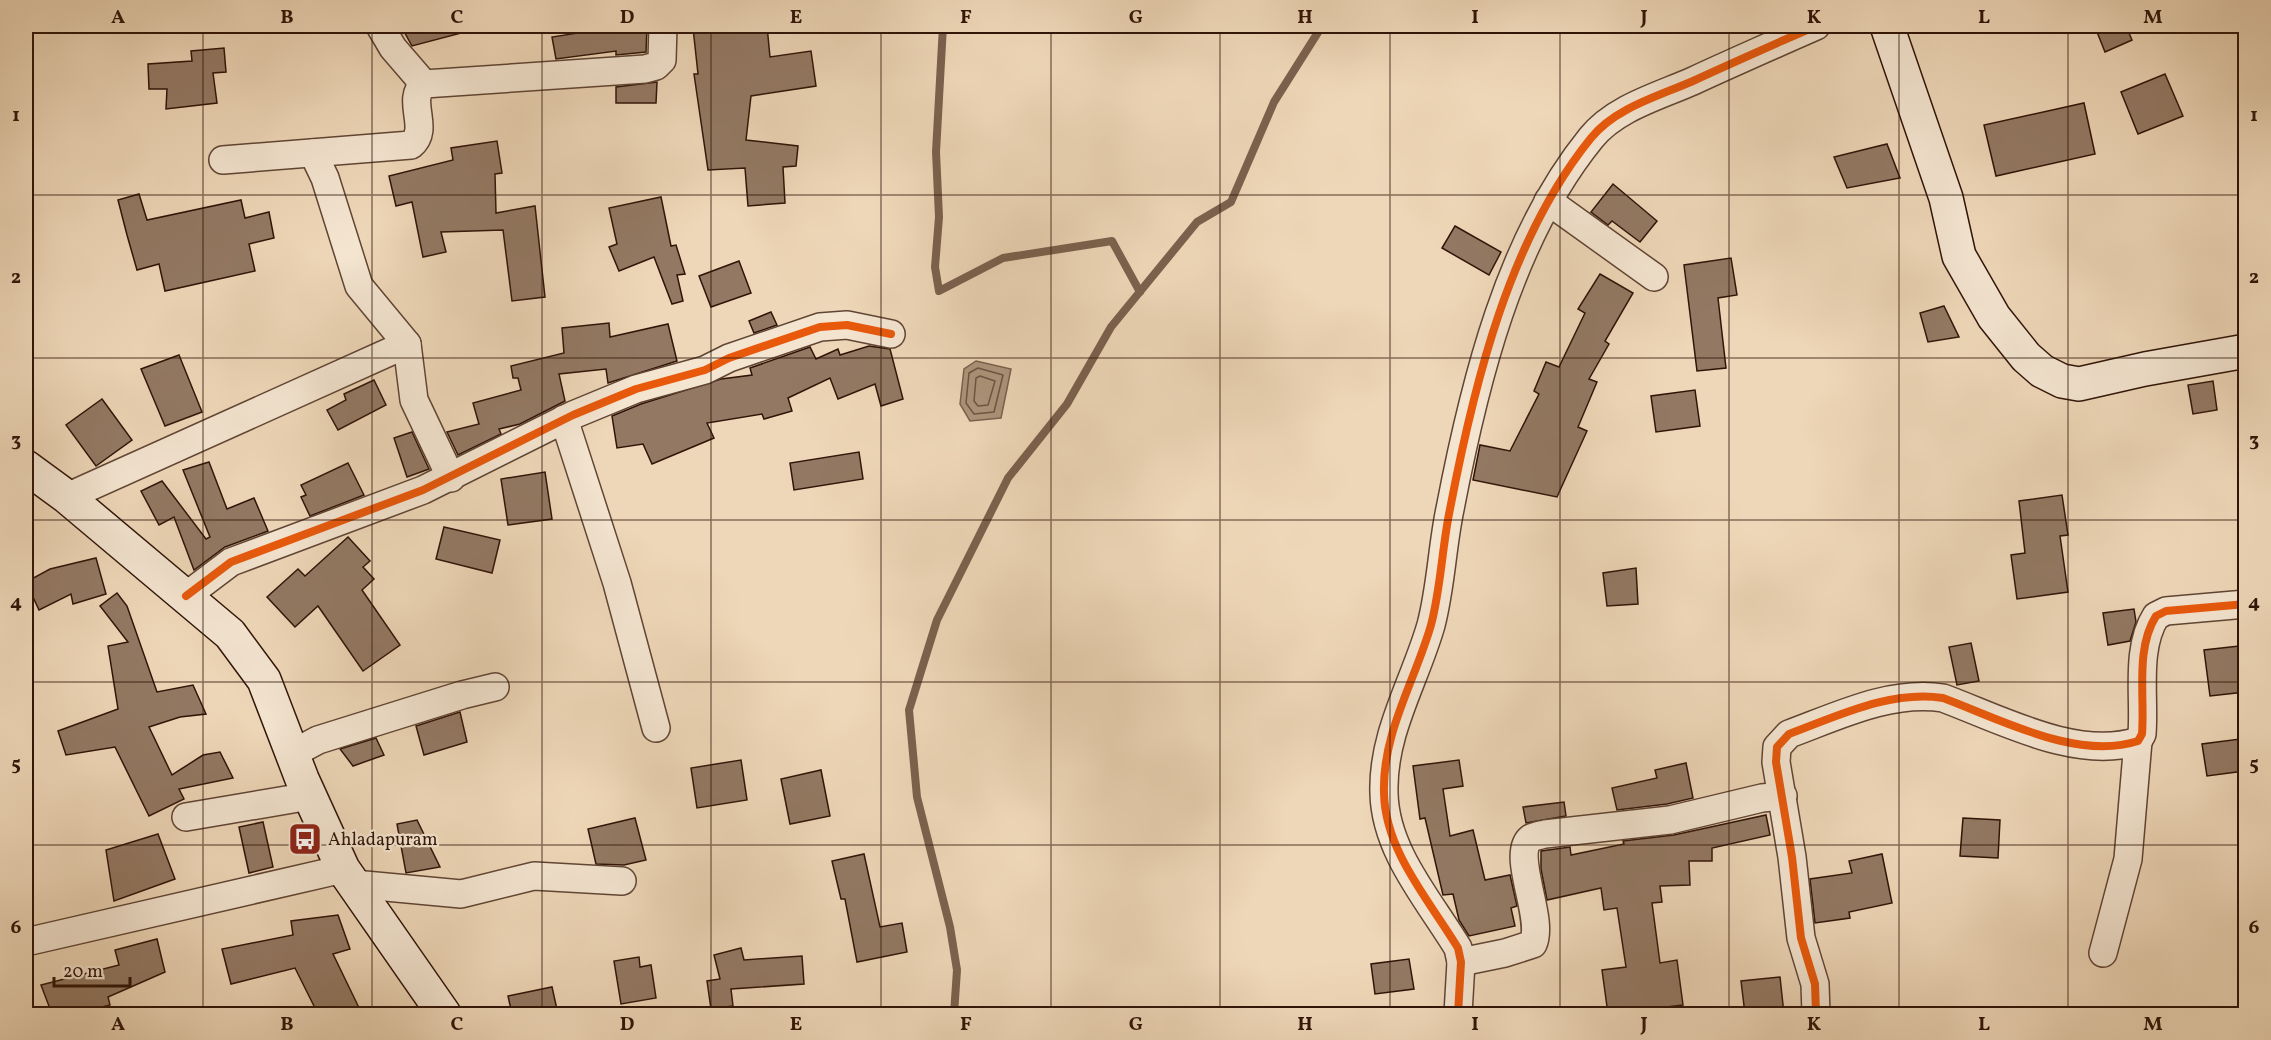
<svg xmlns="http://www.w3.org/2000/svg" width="2271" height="1040" font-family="Vollkorn,serif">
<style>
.water{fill:#ad957c;stroke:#7b614e;stroke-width:1.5}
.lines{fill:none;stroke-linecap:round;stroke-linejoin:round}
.shore{stroke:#6e5442;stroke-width:1.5}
.stream{stroke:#7b614e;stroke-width:8}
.building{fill:#937964;stroke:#301408;stroke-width:1.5}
.street-casing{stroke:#604534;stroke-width:30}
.secondary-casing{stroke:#301408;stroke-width:36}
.street{stroke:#f4e5d1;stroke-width:27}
.secondary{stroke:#f4e5d1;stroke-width:33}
.cycleway-casing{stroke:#f4e5d1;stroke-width:11}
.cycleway{stroke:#e8590c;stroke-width:8}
.grid{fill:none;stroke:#301408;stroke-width:1.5;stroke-opacity:0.55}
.labels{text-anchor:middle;stroke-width:4.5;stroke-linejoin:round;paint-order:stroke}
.poi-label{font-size:18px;fill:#301408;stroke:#f4e5d1;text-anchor:start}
.neatline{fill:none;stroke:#301408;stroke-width:2}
.grid-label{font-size:20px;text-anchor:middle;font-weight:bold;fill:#301408}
</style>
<rect width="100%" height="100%" fill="#eed7b8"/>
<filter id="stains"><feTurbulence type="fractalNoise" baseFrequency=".00333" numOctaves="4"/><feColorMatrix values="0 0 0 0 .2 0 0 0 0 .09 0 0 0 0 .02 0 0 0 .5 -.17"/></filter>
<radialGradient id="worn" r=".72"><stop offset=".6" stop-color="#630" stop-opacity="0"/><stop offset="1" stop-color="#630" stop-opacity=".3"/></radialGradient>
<path class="water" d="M 976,361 L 1011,369 L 1001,418 L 970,421 L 960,404 L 964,369 Z"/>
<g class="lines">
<g class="shore">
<path d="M 978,368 L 1003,375 L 994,412 L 974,414 L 966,403 L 969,373 Z"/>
<path d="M 980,376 L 995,381 L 988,405 L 978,406 L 974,401 L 976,378 Z"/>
</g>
<g class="stream">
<path d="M 943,26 L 936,152 L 939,217 L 935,267 L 939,291 L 1003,258 L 1112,241 L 1140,292"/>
<path d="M 954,1014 L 957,970 L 950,927 L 917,797 L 909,710 L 937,620 L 1008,478 L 1067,404 L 1111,327 L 1197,222 L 1231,202 L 1274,102 L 1322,26"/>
</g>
</g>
<g class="building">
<path d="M 401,26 L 464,26 L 465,32 L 412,46 Z"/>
<path d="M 622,26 L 647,26 L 646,52 L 616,55 L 616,51 L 556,59 L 552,37 Z"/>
<path d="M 719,26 L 767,26 L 770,57 L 811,51 L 816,86 L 751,96 L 746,140 L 798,146 L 796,166 L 783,167 L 785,203 L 748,206 L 745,168 L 708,170 L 694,74 L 698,74 L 693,28 Z"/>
<path d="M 2114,26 L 2126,26 L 2132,40 L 2105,52 L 2097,32 Z"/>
<path d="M 224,48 L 226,72 L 213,73 L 217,103 L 166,109 L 167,89 L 149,89 L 148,64 L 192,61 L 191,51 Z"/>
<path d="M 2165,74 L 2183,116 L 2138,134 L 2121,92 Z"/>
<path d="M 657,82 L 656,103 L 616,103 L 616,87 Z"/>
<path d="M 2084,103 L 2095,154 L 1996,176 L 1984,125 Z"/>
<path d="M 497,141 L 502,173 L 495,174 L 496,213 L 535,206 L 545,297 L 512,301 L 503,230 L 441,232 L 446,252 L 423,257 L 412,202 L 396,206 L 389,176 L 453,160 L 451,148 Z"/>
<path d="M 1887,144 L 1900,178 L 1847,188 L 1834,157 Z"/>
<path d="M 1613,184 L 1657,221 L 1640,242 L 1612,221 L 1608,225 L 1591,212 Z"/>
<path d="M 139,194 L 147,220 L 241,200 L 245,218 L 269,212 L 274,238 L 249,244 L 255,271 L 165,291 L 159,264 L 137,270 L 127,235 L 118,200 Z"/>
<path d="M 661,197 L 671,246 L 676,245 L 685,274 L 677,275 L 683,301 L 672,304 L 654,257 L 619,271 L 609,247 L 617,244 L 609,208 Z"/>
<path d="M 1455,226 L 1501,252 L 1489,275 L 1442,248 Z"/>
<path d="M 1731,258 L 1737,295 L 1718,298 L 1726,368 L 1697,371 L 1684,265 Z"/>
<path d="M 739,261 L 751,293 L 711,307 L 699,276 Z"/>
<path d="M 1600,274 L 1633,293 L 1605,341 L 1609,344 L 1589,379 L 1597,382 L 1578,427 L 1587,431 L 1557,497 L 1473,480 L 1480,445 L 1510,451 L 1539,394 L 1534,391 L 1546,362 L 1559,367 L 1585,313 L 1578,309 Z"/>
<path d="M 1944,306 L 1959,337 L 1928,342 L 1920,313 Z"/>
<path d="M 771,312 L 777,325 L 754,333 L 749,321 Z"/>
<path d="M 609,323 L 610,337 L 668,324 L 677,361 L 608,383 L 606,369 L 559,374 L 565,401 L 520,424 L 499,429 L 501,434 L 458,455 L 447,432 L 479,424 L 473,403 L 521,390 L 518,378 L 513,378 L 511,366 L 564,353 L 562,328 Z"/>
<path d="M 869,346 L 890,349 L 903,399 L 881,406 L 875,384 L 838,399 L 830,378 L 788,398 L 792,411 L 764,419 L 762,414 L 707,423 L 714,438 L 652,464 L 643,444 L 617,448 L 612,416 L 641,404 L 721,379 L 752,375 L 750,368 L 810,347 L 816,359 L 838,349 L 840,355 Z"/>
<path d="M 179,355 L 202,412 L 165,426 L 141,369 Z"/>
<path d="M 374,380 L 386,405 L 338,430 L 327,410 L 346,400 L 344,394 Z"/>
<path d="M 2213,381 L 2217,410 L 2193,414 L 2188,385 Z"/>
<path d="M 1695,390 L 1700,426 L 1656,432 L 1651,396 Z"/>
<path d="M 102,399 L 132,440 L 96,466 L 66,425 Z"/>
<path d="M 412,432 L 429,469 L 407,477 L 394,438 Z"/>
<path d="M 859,452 L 863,479 L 794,490 L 790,463 Z"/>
<path d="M 209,462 L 227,509 L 254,498 L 268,531 L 225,547 L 194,570 L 174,517 L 159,525 L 141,491 L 162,481 L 206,539 L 210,537 L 183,470 Z"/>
<path d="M 348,463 L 364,495 L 310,516 L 301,497 L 306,495 L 301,485 Z"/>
<path d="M 545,472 L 552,519 L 508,525 L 501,479 Z"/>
<path d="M 2062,495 L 2068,535 L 2060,536 L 2068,592 L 2017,599 L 2011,555 L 2025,553 L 2019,501 Z"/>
<path d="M 444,527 L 500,540 L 492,573 L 436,559 Z"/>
<path d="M 348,537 L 370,561 L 363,567 L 374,579 L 362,590 L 400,645 L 363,671 L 318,606 L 295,627 L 267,597 L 298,569 L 305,576 Z"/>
<path d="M 96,558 L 106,594 L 73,604 L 71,594 L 39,610 L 26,582 L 50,569 Z"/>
<path d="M 1636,568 L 1638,604 L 1607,606 L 1603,573 Z"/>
<path d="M 117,593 L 127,606 L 157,692 L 193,685 L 206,714 L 180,717 L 149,727 L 172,775 L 203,755 L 220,752 L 233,778 L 179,789 L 184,799 L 149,816 L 115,747 L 66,755 L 58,731 L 118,709 L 108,646 L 128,642 L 100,606 Z"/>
<path d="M 2134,609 L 2136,622 L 2130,641 L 2108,645 L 2103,613 Z"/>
<path d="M 1971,643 L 1979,681 L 1957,685 L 1949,647 Z"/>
<path d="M 2239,646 L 2245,692 L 2210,696 L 2204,650 Z"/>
<path d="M 460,712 L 467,742 L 424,755 L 416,726 Z"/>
<path d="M 376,738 L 384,755 L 353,766 L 340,749 Z"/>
<path d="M 2240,739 L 2244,771 L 2207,776 L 2202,744 Z"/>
<path d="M 741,760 L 747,800 L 697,808 L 691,768 Z"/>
<path d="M 1459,760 L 1463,786 L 1443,789 L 1450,836 L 1473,830 L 1485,880 L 1510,875 L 1517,906 L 1511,908 L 1515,926 L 1469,936 L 1459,920 L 1453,894 L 1443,895 L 1425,818 L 1420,819 L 1413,766 Z"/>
<path d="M 1686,763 L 1693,798 L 1667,804 L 1617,810 L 1612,788 L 1657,778 L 1655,770 Z"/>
<path d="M 821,770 L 830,816 L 790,824 L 781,779 Z"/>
<path d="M 1564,802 L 1566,816 L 1526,823 L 1523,807 Z"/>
<path d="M 1766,815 L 1770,835 L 1712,848 L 1712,861 L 1689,861 L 1690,885 L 1660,886 L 1662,902 L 1652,903 L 1660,963 L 1677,960 L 1683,1005 L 1608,1014 L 1602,970 L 1626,967 L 1617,908 L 1604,910 L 1601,888 L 1547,900 L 1541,869 L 1541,851 L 1570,847 L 1571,855 L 1624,844 L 1623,841 L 1674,835 Z"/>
<path d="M 635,818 L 646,860 L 624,865 L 596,864 L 588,829 Z"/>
<path d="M 1963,818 L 2000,820 L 1998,858 L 1960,856 Z"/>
<path d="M 417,820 L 440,867 L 406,873 L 397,824 Z"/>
<path d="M 263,822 L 273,867 L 249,873 L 239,827 Z"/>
<path d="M 158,834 L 175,879 L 114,901 L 106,850 Z"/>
<path d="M 864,854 L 880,927 L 902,923 L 907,952 L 857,962 L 845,899 L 841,899 L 832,861 Z"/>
<path d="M 1882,854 L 1892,903 L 1849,912 L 1850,918 L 1815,923 L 1810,879 L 1852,873 L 1849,861 Z"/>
<path d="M 338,915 L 350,949 L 333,954 L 362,1014 L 318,1014 L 295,968 L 231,984 L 222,949 L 293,935 L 291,921 Z"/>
<path d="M 157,939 L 165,972 L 108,997 L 110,1005 L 74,1014 L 52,1014 L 41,985 L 119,965 L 115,950 Z"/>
<path d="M 741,948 L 744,960 L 802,956 L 804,984 L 731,989 L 733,1006 L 711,1009 L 707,981 L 720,979 L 714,955 Z"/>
<path d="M 639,957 L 640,967 L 651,965 L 656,998 L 621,1004 L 614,961 Z"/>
<path d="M 1409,959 L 1414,989 L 1375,994 L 1371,964 Z"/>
<path d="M 1780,977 L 1784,1014 L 1745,1014 L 1741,981 Z"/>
<path d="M 552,987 L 558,1014 L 512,1014 L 508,996 Z"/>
</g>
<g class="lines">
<defs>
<g id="street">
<path d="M 380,26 L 393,48 L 424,84"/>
<path d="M 313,153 L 325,178 L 359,286 L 407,344 L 414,400 L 451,478"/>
<path d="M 223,160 L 411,145 C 431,129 405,100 424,84 L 645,69 L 656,66 L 662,60 L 663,26"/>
<path d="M 1548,201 L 1654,277"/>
<path d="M 564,419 L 617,583 L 656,728"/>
<path d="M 67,497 L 407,344"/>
<path d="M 186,596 L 231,562 L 423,490 L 573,415 L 636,389 L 705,370 L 729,358 L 820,327 L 847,325 L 891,334"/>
<path d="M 292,754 L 318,740 L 462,695 L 495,687"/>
<path d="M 186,817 L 310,796"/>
<path d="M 354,884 L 461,894 L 534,876 L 622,881"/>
<path d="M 26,942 L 343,869"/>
<path d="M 2103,953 L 2128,859 L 2138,741"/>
<path d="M 1461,962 L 1505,953 L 1533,944 C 1545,918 1510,854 1531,838 C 1535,836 1541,835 1545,834 L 1670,820 L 1762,798 L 1783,796"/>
<path d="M 1458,1014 L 1461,962 L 1458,948 C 1429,900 1385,851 1384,793 C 1382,733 1415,681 1431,625 C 1441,587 1442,547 1450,509 C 1474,384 1509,239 1591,138 C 1615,108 1659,96 1693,81 C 1734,62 1775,44 1816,26"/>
<path d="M 1816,1014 L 1815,984 L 1801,938 L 1792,857 L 1776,762 L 1777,747 L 1789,734 C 1838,716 1890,690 1943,698 C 2000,719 2077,761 2138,741 L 2142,734 C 2145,697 2135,649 2156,616 L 2166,611 L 2246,604"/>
</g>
<g id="secondary">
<path d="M 1887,26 L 1946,198 L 1959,256 L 1994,317 L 2026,357 L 2042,371 L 2062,381 L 2079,384 L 2145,369 L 2246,351"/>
<path d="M 26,467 L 67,497 L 230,634 L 264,680 L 302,779 L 343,869 L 444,1014"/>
</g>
</defs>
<use href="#street" class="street-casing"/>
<use href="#secondary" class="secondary-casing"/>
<use href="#street" class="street"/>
<use href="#secondary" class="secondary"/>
<defs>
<g id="cycleway">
<path d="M 186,596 L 231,562 L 423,490 L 573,415 L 636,389 L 705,370 L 729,358 L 820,327 L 847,325 L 891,334"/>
<path d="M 1458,1014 L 1461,962 L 1458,948 C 1429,900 1385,851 1384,793 C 1382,733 1415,681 1431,625 C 1441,587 1442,547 1450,509 C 1474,384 1509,239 1591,138 C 1615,108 1659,96 1693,81 C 1734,62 1775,44 1816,26"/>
<path d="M 1816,1014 L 1815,984 L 1801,938 L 1792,857 L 1776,762 L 1777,747 L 1789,734 C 1838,716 1890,690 1943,698 C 2000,719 2077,761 2138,741 L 2142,734 C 2145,697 2135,649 2156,616 L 2166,611 L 2246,604"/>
</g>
</defs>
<use href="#cycleway" class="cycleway-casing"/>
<use href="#cycleway" class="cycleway"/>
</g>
<path class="grid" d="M 203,26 L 203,1014M 372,26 L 372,1014M 542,26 L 542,1014M 711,26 L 711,1014M 881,26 L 881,1014M 1051,26 L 1051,1014M 1220,26 L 1220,1014M 1390,26 L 1390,1014M 1560,26 L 1560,1014M 1729,26 L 1729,1014M 1899,26 L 1899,1014M 2068,26 L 2068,1014M 26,195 L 2246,195M 26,358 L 2246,358M 26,520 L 2246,520M 26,682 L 2246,682M 26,845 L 2246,845"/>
<defs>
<symbol id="bus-square" viewBox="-11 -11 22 22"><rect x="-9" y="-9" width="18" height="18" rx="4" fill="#8f2418" stroke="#f4e5d1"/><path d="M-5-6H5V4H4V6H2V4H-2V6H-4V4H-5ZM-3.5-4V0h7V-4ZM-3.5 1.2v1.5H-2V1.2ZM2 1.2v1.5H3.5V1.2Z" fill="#fff"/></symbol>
</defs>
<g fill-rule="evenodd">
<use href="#bus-square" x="286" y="820" width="38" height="38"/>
</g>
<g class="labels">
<g class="poi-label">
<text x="328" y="845">Ahladapuram</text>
</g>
</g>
<rect width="2271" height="1040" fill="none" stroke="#eed7b8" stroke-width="66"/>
<path d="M54 977v9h76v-9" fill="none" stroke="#301408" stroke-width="3"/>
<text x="63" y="977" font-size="18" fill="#301408" stroke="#f4e5d1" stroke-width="4.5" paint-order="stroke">20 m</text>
<rect x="33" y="33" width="2205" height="974" class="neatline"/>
<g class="grid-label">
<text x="118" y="23">A</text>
<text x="287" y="23">B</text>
<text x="457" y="23">C</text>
<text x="627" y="23">D</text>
<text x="796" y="23">E</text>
<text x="966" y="23">F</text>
<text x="1136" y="23">G</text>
<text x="1305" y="23">H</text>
<text x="1475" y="23">I</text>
<text x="1644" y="23">J</text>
<text x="1814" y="23">K</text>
<text x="1984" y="23">L</text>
<text x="2153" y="23">M</text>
<text x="16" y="121">1</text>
<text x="2254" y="121">1</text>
<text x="16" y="283">2</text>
<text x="2254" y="283">2</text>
<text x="16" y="446">3</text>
<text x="2254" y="446">3</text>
<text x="16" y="608">4</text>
<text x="2254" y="608">4</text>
<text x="16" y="770">5</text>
<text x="2254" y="770">5</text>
<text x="16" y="933">6</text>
<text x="2254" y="933">6</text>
<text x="118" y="1030">A</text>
<text x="287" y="1030">B</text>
<text x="457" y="1030">C</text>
<text x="627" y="1030">D</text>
<text x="796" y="1030">E</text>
<text x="966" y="1030">F</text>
<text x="1136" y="1030">G</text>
<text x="1305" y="1030">H</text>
<text x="1475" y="1030">I</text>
<text x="1644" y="1030">J</text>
<text x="1814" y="1030">K</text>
<text x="1984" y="1030">L</text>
<text x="2153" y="1030">M</text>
</g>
<rect width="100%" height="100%" filter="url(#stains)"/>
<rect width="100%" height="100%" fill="url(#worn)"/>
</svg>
